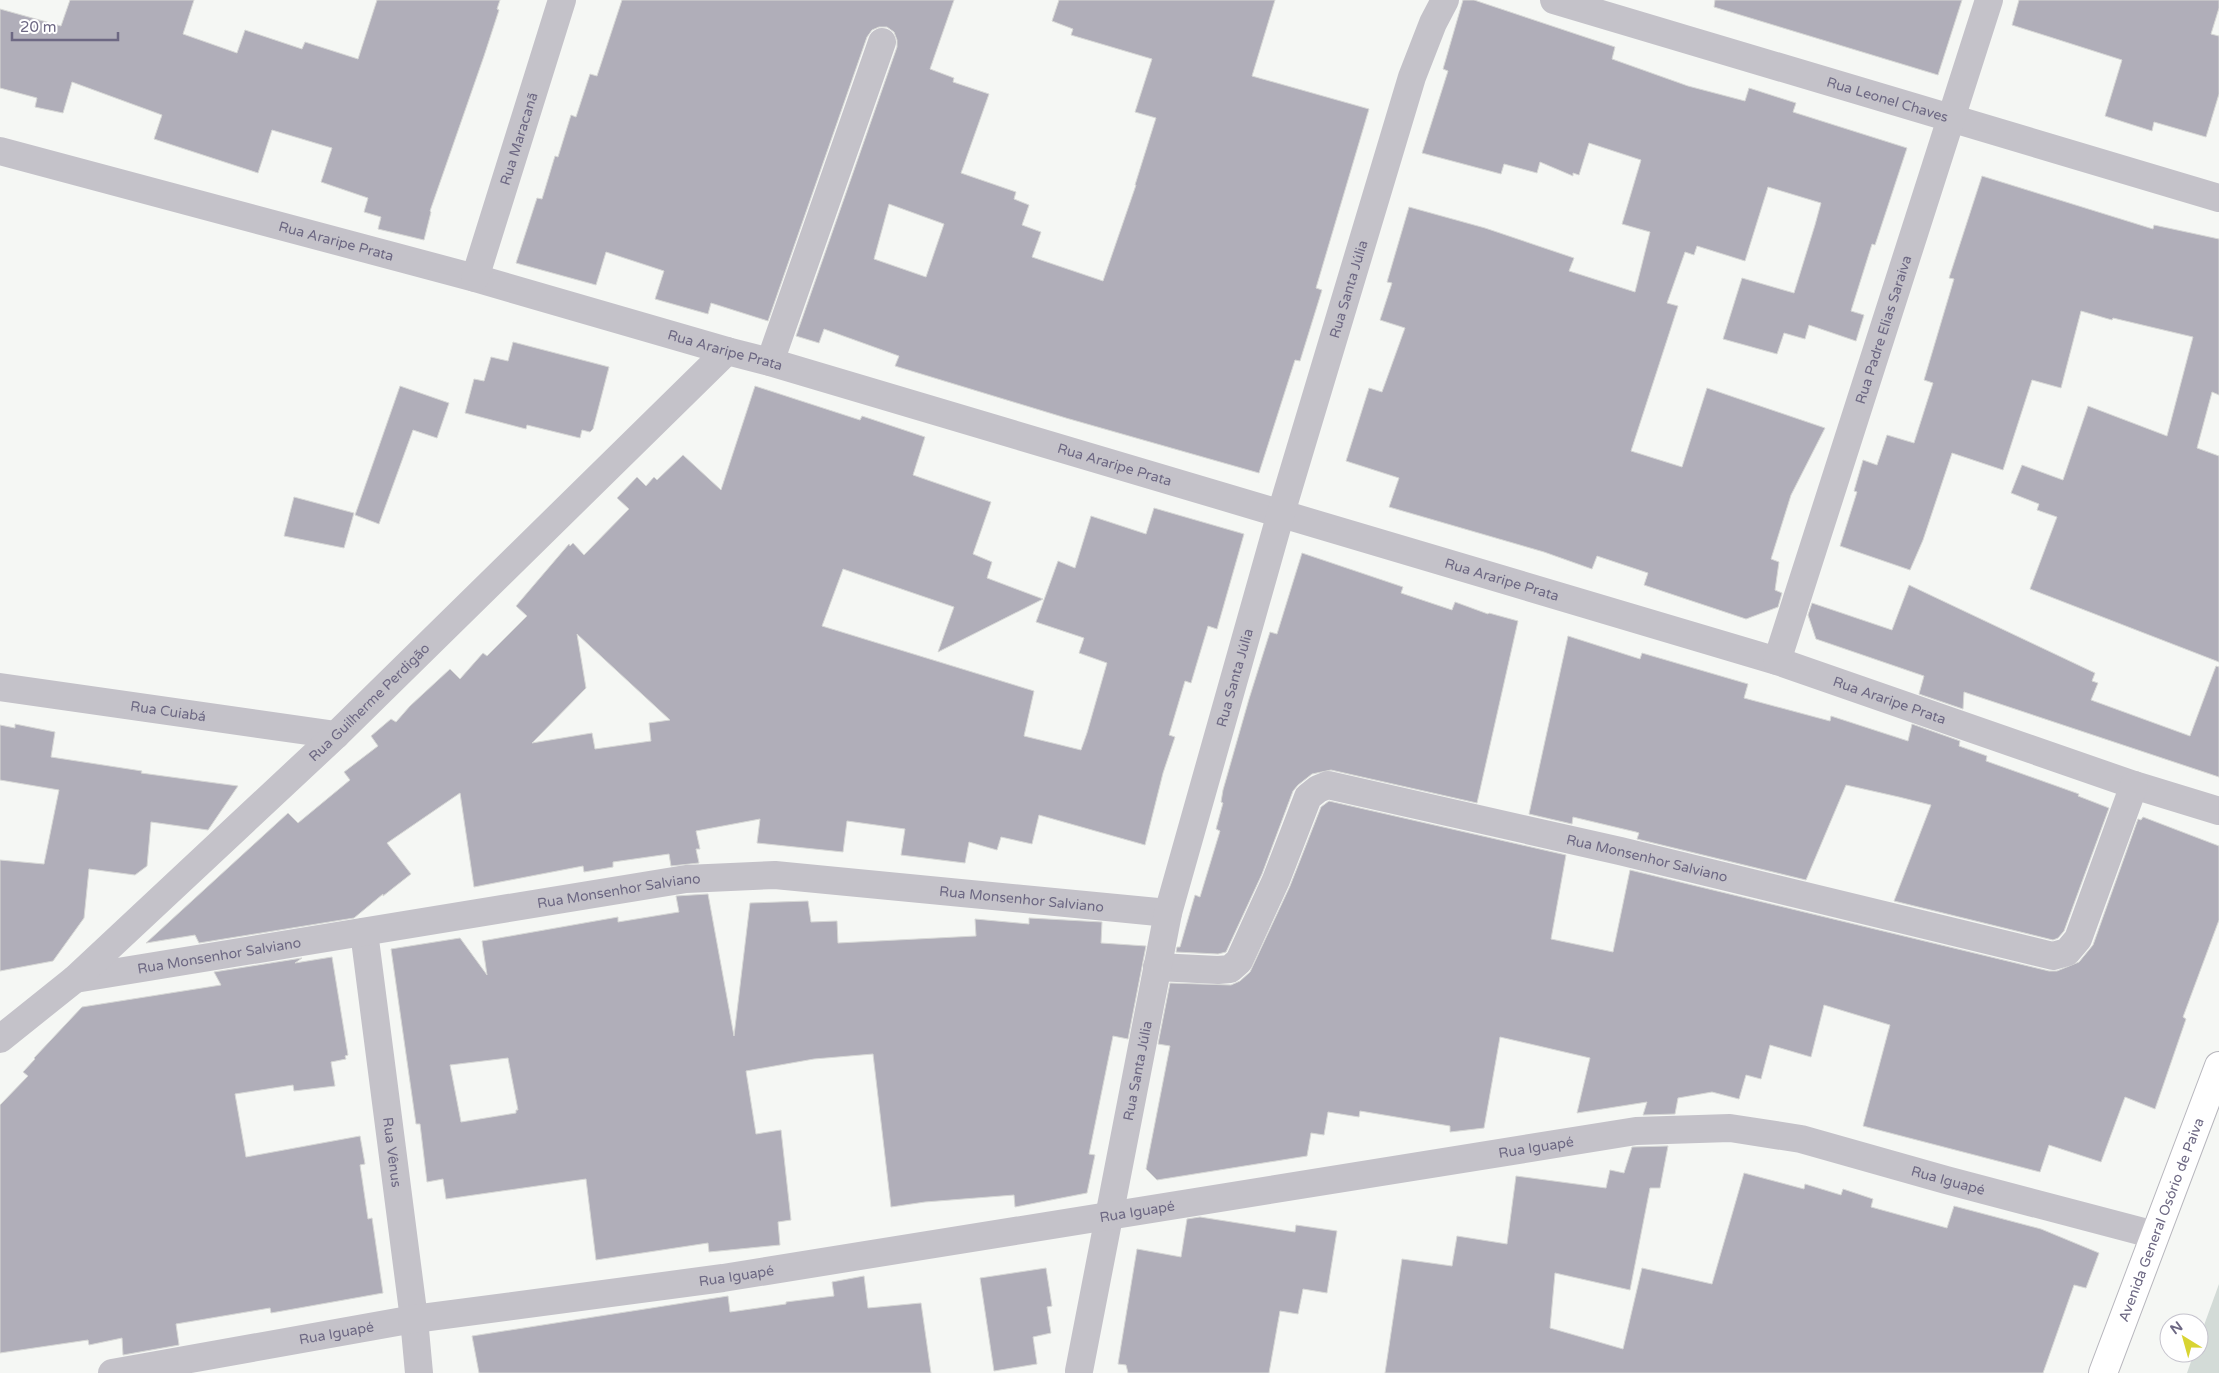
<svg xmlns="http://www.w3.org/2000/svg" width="2219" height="1373" font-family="'Varela Round',sans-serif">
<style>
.green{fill:#d3dbd7}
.building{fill:#b0aeb9;stroke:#d7d8d6;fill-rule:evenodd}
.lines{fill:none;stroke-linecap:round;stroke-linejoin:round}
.primary-casing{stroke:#b7b6bd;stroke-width:30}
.minor{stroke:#c4c2c9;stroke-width:28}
.primary{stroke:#fff;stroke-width:28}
.labels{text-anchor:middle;stroke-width:5;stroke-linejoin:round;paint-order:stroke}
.street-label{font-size:14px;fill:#6d6883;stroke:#fff}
</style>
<rect width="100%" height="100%" fill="#f5f7f4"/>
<path class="green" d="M 2219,1284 L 2219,1373 L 2187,1373 L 2194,1353 L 2199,1353 L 2199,1339 Z"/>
<g class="building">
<path d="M 70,0 L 194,0 L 183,34 L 237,53 L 245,30 L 302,49 L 305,42 L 358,59 L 377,0 L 500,0 L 497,9 L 499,10 L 484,56 L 430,211 L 431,212 L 424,240 L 378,229 L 381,217 L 364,212 L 368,198 L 321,182 L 332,148 L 272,130 L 258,173 L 154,139 L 162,115 L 72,82 L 63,113 L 35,107 L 37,98 L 0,88 L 0,9 L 61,26 Z"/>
<path d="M 622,0 L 954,0 L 930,69 L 954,78 L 953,82 L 989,94 L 961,173 L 1016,192 L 1014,199 L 1029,205 L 1022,225 L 1041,232 L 1032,257 L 1103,281 L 1136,185 L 1135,185 L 1156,118 L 1135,112 L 1152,59 L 1071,35 L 1073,29 L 1052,21 L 1059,0 L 1275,0 L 1252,76 L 1369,109 L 1316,288 L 1322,290 L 1300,361 L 1295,360 L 1259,473 L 1066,418 L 895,366 L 899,356 L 824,329 L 819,343 L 796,336 L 897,47 L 897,40 L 894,32 L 887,27 L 879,27 L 872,30 L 867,37 L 768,321 L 711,303 L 708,314 L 655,299 L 664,271 L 606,252 L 596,285 L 516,263 L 537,198 L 542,199 L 555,156 L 558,157 L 571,115 L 576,117 L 590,74 L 597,76 ZM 889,204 L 944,224 L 926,277 L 874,259 Z"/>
<path d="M 1463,0 L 1474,0 L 1615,47 L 1612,59 L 1688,86 L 1745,101 L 1749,88 L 1796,103 L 1793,112 L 1907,148 L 1875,245 L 1872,244 L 1851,311 L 1864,315 L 1856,341 L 1809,325 L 1805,339 L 1784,333 L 1777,354 L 1723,339 L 1742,278 L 1794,293 L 1815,225 L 1821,203 L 1768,187 L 1745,261 L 1697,246 L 1694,255 L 1685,252 L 1667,303 L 1678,306 L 1631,451 L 1682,467 L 1707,388 L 1825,428 L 1791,495 L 1771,559 L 1779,562 L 1775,590 L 1782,593 L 1778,607 L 1746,619 L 1644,585 L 1648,573 L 1597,556 L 1592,569 L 1544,552 L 1389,507 L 1399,478 L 1346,461 L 1369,388 L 1382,392 L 1405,328 L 1380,320 L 1392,283 L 1387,282 L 1409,207 L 1485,228 L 1574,258 L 1569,271 L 1635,292 L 1650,232 L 1622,224 L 1641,160 L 1589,143 L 1579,175 L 1573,173 L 1573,176 L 1540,162 L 1537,173 L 1504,164 L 1501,174 L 1422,153 L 1448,71 L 1443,69 Z"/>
<path d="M 1715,0 L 1962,0 L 1938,75 L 1714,7 Z"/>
<path d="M 2019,0 L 2219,0 L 2219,8 L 2211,34 L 2219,36 L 2219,94 L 2206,137 L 2154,122 L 2152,131 L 2105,116 L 2122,60 L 2012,25 Z"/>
<path d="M 1982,176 L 2153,229 L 2154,225 L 2219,239 L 2219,395 L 2212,392 L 2197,448 L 2219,456 L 2219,662 L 2030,589 L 2057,517 L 2037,510 L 2039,504 L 2011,493 L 2022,465 L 2063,480 L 2088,406 L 2167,436 L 2193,337 L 2113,318 L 2112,320 L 2081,311 L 2061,388 L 2032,380 L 2003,470 L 1952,453 L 1923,540 L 1910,570 L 1840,546 L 1857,492 L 1854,491 L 1863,460 L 1877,465 L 1887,435 L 1914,443 L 1933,383 L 1924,380 L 1954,279 L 1949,278 Z"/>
<path d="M 513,342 L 609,367 L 593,429 L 590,432 L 582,430 L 580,438 L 527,425 L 526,429 L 465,413 L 474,379 L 484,381 L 491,357 L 508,361 Z"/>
<path d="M 400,386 L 449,403 L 437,438 L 413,430 L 379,524 L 355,515 Z"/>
<path d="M 755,386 L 860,420 L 862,416 L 925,437 L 913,475 L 991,502 L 973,554 L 992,562 L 987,578 L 1043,599 L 938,652 L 954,607 L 843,569 L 822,626 L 1034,691 L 1024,736 L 1081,750 L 1087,733 L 1107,663 L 1079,653 L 1084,638 L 1036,622 L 1058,561 L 1075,568 L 1091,516 L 1146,534 L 1154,508 L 1244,534 L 1217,629 L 1208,626 L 1191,683 L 1185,681 L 1169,735 L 1175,737 L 1163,773 L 1145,845 L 1039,815 L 1032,844 L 1001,837 L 997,850 L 969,842 L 965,863 L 901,855 L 905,829 L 847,821 L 843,852 L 757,843 L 760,819 L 696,831 L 700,849 L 696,849 L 699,863 L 671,866 L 669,854 L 613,862 L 613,867 L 584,872 L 583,866 L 474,887 L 460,793 L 387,843 L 411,874 L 383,896 L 383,894 L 354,918 L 199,943 L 195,935 L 146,943 L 288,813 L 298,823 L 350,780 L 344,772 L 378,746 L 371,736 L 391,719 L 396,722 L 410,706 L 450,669 L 460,679 L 483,653 L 487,656 L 527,616 L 516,606 L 569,544 L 570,546 L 573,543 L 584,555 L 629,509 L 617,498 L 637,477 L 646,486 L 654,477 L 657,480 L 683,455 L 721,490 ZM 577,634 L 670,720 L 649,723 L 651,741 L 595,749 L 592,733 L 532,743 L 586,688 Z"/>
<path d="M 294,497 L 354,513 L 344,548 L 284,536 Z"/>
<path d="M 1302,553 L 1403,587 L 1401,593 L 1452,610 L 1455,602 L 1488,614 L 1489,613 L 1518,621 L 1477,803 L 1331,770 L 1312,774 L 1298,785 L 1293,791 L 1262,874 L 1226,952 L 1218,954 L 1176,952 L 1177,947 L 1180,947 L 1195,895 L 1200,897 L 1220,831 L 1216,829 L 1223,803 L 1221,802 L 1223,790 L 1249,699 L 1270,632 L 1277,634 Z"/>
<path d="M 1909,585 L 2095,673 L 2092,681 L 2098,683 L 2091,700 L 2190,736 L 2216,666 L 2219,667 L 2219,777 L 1964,692 L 1963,709 L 1919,694 L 1924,676 L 1816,639 L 1808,615 L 1812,603 L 1892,630 Z"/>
<path d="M 1568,636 L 1640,659 L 1642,653 L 1748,684 L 1744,698 L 1830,721 L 1831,716 L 1908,741 L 1912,724 L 1960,741 L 1959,746 L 1987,756 L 1986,761 L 2079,794 L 2078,796 L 2109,808 L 2064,931 L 2058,938 L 2053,940 L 1894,901 L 1931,805 L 1899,797 L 1846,785 L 1806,880 L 1637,839 L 1639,833 L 1636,832 L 1573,817 L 1572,824 L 1529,814 Z"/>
<path d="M 15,724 L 55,732 L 51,757 L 142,771 L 141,773 L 238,786 L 208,830 L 151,822 L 147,866 L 135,875 L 89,869 L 84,918 L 53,961 L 0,971 L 0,860 L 44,864 L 59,790 L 0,780 L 0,725 L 15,728 Z"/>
<path d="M 1329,801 L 1566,855 L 1551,939 L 1613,952 L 1630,870 L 2049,971 L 2057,971 L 2079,962 L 2093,945 L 2138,819 L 2141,820 L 2143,817 L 2219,846 L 2219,920 L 2183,1017 L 2186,1019 L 2155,1109 L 2125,1097 L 2101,1162 L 2049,1145 L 2040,1172 L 1863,1126 L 1890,1025 L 1824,1005 L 1811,1057 L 1770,1045 L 1761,1079 L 1746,1075 L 1739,1099 L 1712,1092 L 1678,1098 L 1675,1114 L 1643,1115 L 1647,1102 L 1577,1113 L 1590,1058 L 1500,1037 L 1484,1128 L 1450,1132 L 1450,1126 L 1360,1111 L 1359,1117 L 1328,1112 L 1324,1135 L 1311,1133 L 1307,1156 L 1157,1180 L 1146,1169 L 1170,1046 L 1158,1044 L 1170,983 L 1231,985 L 1240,981 L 1250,972 L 1290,886 L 1321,807 Z"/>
<path d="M 708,894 L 734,1036 L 750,903 L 808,901 L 811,922 L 837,921 L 838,943 L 976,936 L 975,919 L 1029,924 L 1029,918 L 1102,922 L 1101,943 L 1146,946 L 1128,1039 L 1113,1036 L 1089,1154 L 1095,1155 L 1087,1193 L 1015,1207 L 1014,1195 L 925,1202 L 891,1207 L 873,1054 L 814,1059 L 746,1071 L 756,1134 L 781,1130 L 791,1220 L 778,1222 L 780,1245 L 709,1252 L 708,1243 L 596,1260 L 586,1179 L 446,1199 L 443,1179 L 427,1182 L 420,1124 L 416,1124 L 391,949 L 460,938 L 487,975 L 482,941 L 618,917 L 618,922 L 679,912 L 676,896 ZM 508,1058 L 518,1110 L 516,1110 L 516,1113 L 461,1122 L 450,1065 Z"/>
<path d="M 332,957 L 348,1055 L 345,1056 L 346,1059 L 331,1062 L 335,1086 L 294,1091 L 293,1085 L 235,1094 L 246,1157 L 360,1136 L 365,1164 L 360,1165 L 368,1219 L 372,1218 L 383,1293 L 271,1313 L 270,1308 L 176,1324 L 179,1345 L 123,1355 L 122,1338 L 89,1345 L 88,1340 L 0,1353 L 0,1105 L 28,1076 L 23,1072 L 35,1059 L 34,1058 L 82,1007 L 221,985 L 214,972 L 302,958 L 295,963 Z"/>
<path d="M 1668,1146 L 1660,1188 L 1650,1188 L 1630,1290 L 1555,1273 L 1550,1328 L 1623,1349 L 1642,1268 L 1712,1284 L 1744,1173 L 1804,1189 L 1805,1184 L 1841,1195 L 1843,1189 L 1873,1199 L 1871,1207 L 1947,1228 L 1954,1206 L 2041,1229 L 2099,1253 L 2086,1288 L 2074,1285 L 2043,1373 L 1385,1373 L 1402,1259 L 1452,1266 L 1457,1236 L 1507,1244 L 1516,1176 L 1606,1188 L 1610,1170 L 1624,1173 L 1632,1147 Z"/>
<path d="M 1200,1217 L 1295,1232 L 1296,1225 L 1337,1231 L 1327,1293 L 1303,1289 L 1298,1314 L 1280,1311 L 1269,1373 L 1128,1373 L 1126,1365 L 1118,1364 L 1137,1249 L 1181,1257 L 1187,1219 Z"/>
<path d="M 1046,1268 L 1052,1306 L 1047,1307 L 1051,1333 L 1033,1337 L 1037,1364 L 994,1371 L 980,1278 Z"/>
<path d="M 864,1276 L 868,1308 L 921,1303 L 931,1373 L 479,1373 L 472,1336 L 728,1296 L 730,1312 L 786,1304 L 786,1302 L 834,1296 L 832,1282 Z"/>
</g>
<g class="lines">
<defs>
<g id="primary">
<path id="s12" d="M 2103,1373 L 2219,1066"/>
</g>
</defs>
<use href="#primary" class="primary-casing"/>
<g class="minor">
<path id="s1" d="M 1554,0 L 2219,198"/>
<path id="s2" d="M 0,151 L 475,278 L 727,351 L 770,362 L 1777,661 L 2134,785 L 2219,811"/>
<path id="s3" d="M 475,278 L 562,0"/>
<path d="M 770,362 L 882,42"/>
<path id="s4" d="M 1777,661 L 1989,0"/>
<path id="s5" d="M 0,687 L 336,735"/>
<path id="s6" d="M 364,932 L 414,1319 L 419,1373"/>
<path id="s7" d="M 1157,967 L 1218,970 L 1230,969 L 1239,961 L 1276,880 L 1308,797 L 1318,789 L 1328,785 L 1620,851 L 2053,956 L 2067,952 L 2078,939 L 2134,785"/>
<path id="s8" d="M 75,979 L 686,879 L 775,875 L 1168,913"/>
<path id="s9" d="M 0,1039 L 75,979 L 336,735 L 727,351"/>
<path id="s10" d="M 1079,1371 L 1168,913 L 1281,513 L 1412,77 L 1433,23 L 1445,0"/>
<path id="s11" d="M 112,1373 L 414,1319 L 723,1278 L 1636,1131 L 1730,1128 L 1801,1139 L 1946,1180 L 2155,1235"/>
</g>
<use href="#primary" class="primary"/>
</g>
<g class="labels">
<g class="street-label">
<text dy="5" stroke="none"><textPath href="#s1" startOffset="348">Rua Leonel Chaves</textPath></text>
<text dy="5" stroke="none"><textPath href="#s3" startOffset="146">Rua Maracanã</textPath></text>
<text dy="5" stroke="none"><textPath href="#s2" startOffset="348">Rua Araripe Prata</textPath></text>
<text dy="5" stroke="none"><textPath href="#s10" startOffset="1116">Rua Santa Júlia</textPath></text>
<text dy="5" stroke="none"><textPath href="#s4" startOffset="348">Rua Padre Elias Saraiva</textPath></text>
<text dy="5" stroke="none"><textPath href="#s2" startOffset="752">Rua Araripe Prata</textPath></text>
<text dy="5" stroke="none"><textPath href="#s2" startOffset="1158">Rua Araripe Prata</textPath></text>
<text dy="5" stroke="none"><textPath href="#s2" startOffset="1562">Rua Araripe Prata</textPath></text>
<text dy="5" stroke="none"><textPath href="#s10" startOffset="711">Rua Santa Júlia</textPath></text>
<text dy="5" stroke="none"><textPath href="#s2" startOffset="1968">Rua Araripe Prata</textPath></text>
<text dy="5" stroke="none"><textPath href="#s9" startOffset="500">Rua Guilherme Perdigão</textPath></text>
<text dy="5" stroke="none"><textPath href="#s5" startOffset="170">Rua Cuiabá</textPath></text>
<text dy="5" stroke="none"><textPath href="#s7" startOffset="614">Rua Monsenhor Salviano</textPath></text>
<text dy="5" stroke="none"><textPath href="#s8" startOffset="551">Rua Monsenhor Salviano</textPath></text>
<text dy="5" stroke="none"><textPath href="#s8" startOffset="956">Rua Monsenhor Salviano</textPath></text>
<text dy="5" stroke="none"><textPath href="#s8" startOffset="146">Rua Monsenhor Salviano</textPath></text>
<text dy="5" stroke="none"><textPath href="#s10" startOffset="306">Rua Santa Júlia</textPath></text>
<text dy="5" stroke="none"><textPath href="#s11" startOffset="1442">Rua Iguapé</textPath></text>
<text dy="5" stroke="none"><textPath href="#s6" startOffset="222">Rua Vênus</textPath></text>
<text dy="5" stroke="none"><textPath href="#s11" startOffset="1862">Rua Iguapé</textPath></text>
<text dy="5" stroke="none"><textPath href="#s11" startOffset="1038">Rua Iguapé</textPath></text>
<text dy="5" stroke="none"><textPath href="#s12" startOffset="164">Avenida General Osório de Paiva</textPath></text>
<text dy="5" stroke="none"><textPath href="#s11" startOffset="632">Rua Iguapé</textPath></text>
<text dy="5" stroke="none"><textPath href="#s11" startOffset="228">Rua Iguapé</textPath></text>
</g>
</g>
<g transform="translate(2184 1338) rotate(323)"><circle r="24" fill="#ffffff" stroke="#c5c3cd"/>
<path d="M0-4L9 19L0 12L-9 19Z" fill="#d8d433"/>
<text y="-8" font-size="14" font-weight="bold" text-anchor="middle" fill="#6d6883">N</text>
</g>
<path d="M12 32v8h106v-8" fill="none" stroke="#6d6883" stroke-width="2.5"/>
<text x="20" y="32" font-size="15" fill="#6d6883" stroke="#ffffff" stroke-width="4" paint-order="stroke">20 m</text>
</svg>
